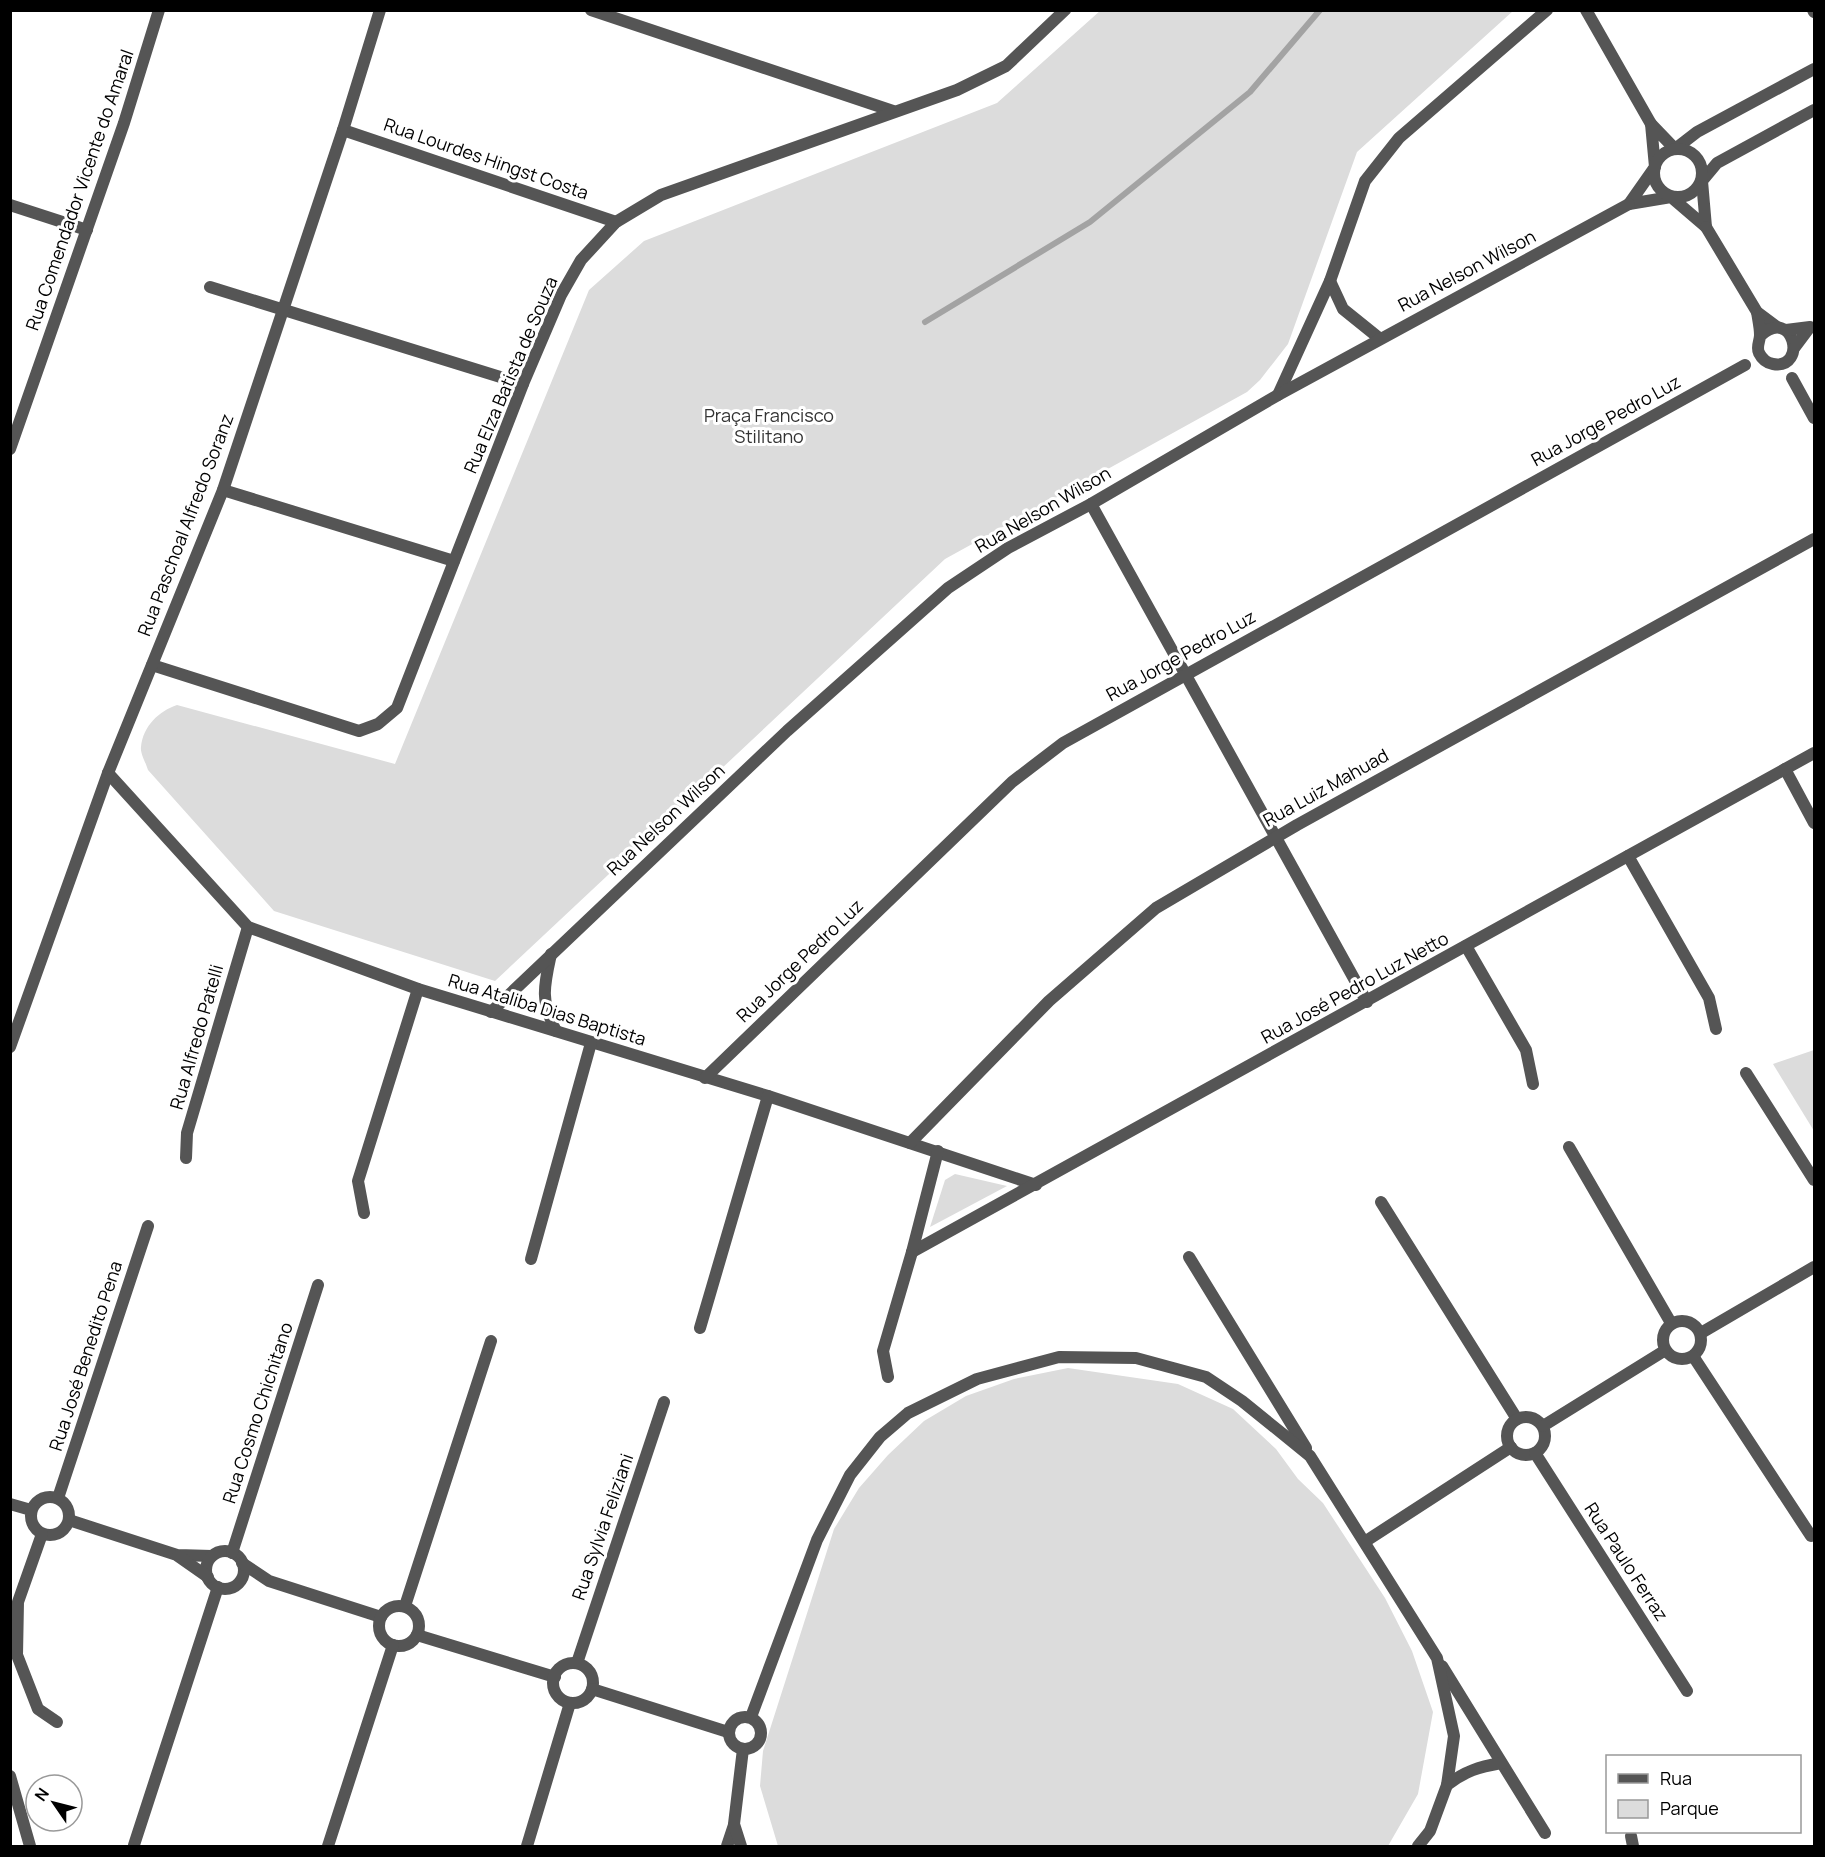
<svg xmlns="http://www.w3.org/2000/svg" width="1825" height="1857" font-family="Manrope,sans-serif">
<style>
.green{fill:#dcdcdc}
.lines{fill:none;stroke-linecap:round;stroke-linejoin:round}
.stream{stroke:#a3a3a3;stroke-width:6}
.minor{stroke:#555;stroke-width:12}
.labels{text-anchor:middle;stroke-width:6;stroke-linejoin:round;paint-order:stroke}
.street-label{font-size:18px;fill:#000;stroke:#fff}
.park-label{font-size:18px;fill:#333;stroke:#fff}
</style>
<rect width="100%" height="100%" fill="#fff"/>
<g class="green">
<path d="M 1101,10 L 1513,11 L 1357,152 L 1288,344 L 1260,380 L 1247,392 L 945,559 L 495,981 L 274,911 L 148,770 C 146,763 140,753 141,747 C 143,726 159,711 177,705 L 395,764 L 589,290 L 644,241 L 997,103 Z"/>
<path d="M 1814,1050 L 1814,1131 L 1773,1064 Z"/>
<path d="M 955,1174 L 1007,1186 L 930,1227 L 945,1180 Z"/>
<path d="M 1068,1368 L 1178,1384 L 1233,1409 L 1276,1449 L 1298,1479 L 1323,1503 L 1385,1598 L 1412,1651 L 1433,1712 L 1418,1794 L 1388,1846 L 778,1846 L 760,1786 L 763,1751 L 834,1529 L 859,1488 L 888,1455 L 924,1421 L 966,1396 L 1014,1379 Z"/>
</g>
<g class="lines">
<path class="stream" d="M 925,322 L 1090,222 L 1250,92 L 1320,10"/>
<g class="minor">
<path d="M 591,10 L 893,111"/>
<path d="M 1586,10 L 1651,124"/>
<path d="M 1813,10 L 1814,12"/>
<path d="M 1814,69 L 1697,132 L 1675,149 L 1651,124 L 1655,167 L 1629,204 L 1671,197 L 1706,227 L 1702,181 L 1717,163 L 1814,110"/>
<path d="M 343,130 L 616,222"/>
<circle cx="1678" cy="173" r="24"/>
<path d="M 10,205 L 87,230"/>
<path d="M 1706,227 L 1757,312 L 1777,327"/>
<path d="M 1330,281 L 1343,309 L 1379,338"/>
<path d="M 210,287 L 523,384"/>
<path d="M 1757,312 C 1758,319 1760,327 1760,335 C 1760,342 1756,346 1759,353 C 1762,359 1767,363 1773,364 C 1808,370 1794,305 1760,336"/>
<path d="M 1786,330 L 1810,327 L 1795,347"/>
<path d="M 1792,378 L 1814,418"/>
<path d="M 1278,395 L 1330,281 L 1365,181 L 1399,138 L 1547,10"/>
<path d="M 10,449 L 124,123 L 159,10"/>
<path d="M 223,490 L 454,561"/>
<path d="M 1091,504 L 1367,1002"/>
<path d="M 152,665 L 359,731 L 378,724 L 397,708 L 523,384 L 561,295 L 581,260 L 616,222 L 661,195 L 957,90 L 1006,66 L 1065,10"/>
<path d="M 1785,769 L 1814,823"/>
<path d="M 108,773 L 248,927 L 418,989 L 768,1096 L 1036,1185"/>
<path d="M 1628,856 L 1709,998 L 1716,1029"/>
<path d="M 1466,946 L 1526,1050 L 1533,1084"/>
<path d="M 551,954 C 544,986 540,1000 556,1031"/>
<path d="M 491,1012 L 787,731 L 948,588 L 1008,548 L 1091,504 L 1278,395 L 1629,204"/>
<path d="M 10,1047 L 108,773 L 223,490 L 343,130 L 380,10"/>
<path d="M 1746,1073 L 1814,1180"/>
<path d="M 705,1078 L 1012,782 L 1063,743 L 1745,365"/>
<path d="M 910,1143 L 1049,1001 L 1156,908 L 1297,825 L 1814,539"/>
<path d="M 1569,1147 L 1671,1323"/>
<path d="M 186,1158 L 187,1133 L 248,927"/>
<path d="M 1381,1202 L 1517,1419"/>
<path d="M 364,1213 L 358,1181 L 418,989"/>
<path d="M 912,1252 L 1814,753"/>
<path d="M 1189,1257 L 1306,1448"/>
<path d="M 531,1259 L 591,1043"/>
<circle cx="1682" cy="1340" r="19"/>
<path d="M 700,1328 L 768,1096"/>
<path d="M 1701,1333 L 1814,1267"/>
<path d="M 1693,1356 L 1811,1536"/>
<path d="M 888,1377 L 883,1351 L 912,1252 L 938,1151"/>
<circle cx="1526" cy="1436" r="19"/>
<path d="M 1543,1426 L 1664,1351"/>
<path d="M 1535,1453 L 1687,1691"/>
<circle cx="50" cy="1516" r="19"/>
<path d="M 58,1498 L 148,1226"/>
<path d="M 10,1504 L 31,1510"/>
<path d="M 69,1520 L 177,1555 L 212,1556"/>
<path d="M 42,1534 L 18,1602 L 17,1655 L 38,1709 L 57,1722"/>
<path d="M 1366,1541 L 1511,1447"/>
<circle cx="225" cy="1570" r="19"/>
<path d="M 232,1553 L 318,1285"/>
<path d="M 178,1556 L 208,1577"/>
<path d="M 242,1563 L 269,1581 L 381,1617"/>
<circle cx="399" cy="1626" r="20"/>
<path d="M 405,1606 L 491,1341"/>
<path d="M 417,1635 L 555,1677"/>
<path d="M 577,1663 L 664,1402"/>
<circle cx="573" cy="1683" r="20"/>
<path d="M 1442,1666 L 1545,1833"/>
<path d="M 592,1689 L 728,1732"/>
<circle cx="745" cy="1733" r="16"/>
<path d="M 751,1717 L 817,1540 L 850,1475 L 880,1437 L 908,1413 L 977,1379 L 1059,1357 L 1136,1358 L 1206,1377 L 1242,1401 L 1310,1456 L 1437,1658 L 1454,1736 L 1447,1785 L 1430,1831 L 1418,1846"/>
<path d="M 10,1776 L 30,1846"/>
<path d="M 1447,1785 C 1465,1771 1479,1767 1501,1763"/>
<path d="M 1631,1836 L 1633,1846"/>
<path d="M 134,1845 L 218,1587"/>
<path d="M 328,1846 L 393,1645"/>
<path d="M 527,1846 L 570,1703"/>
<path d="M 727,1846 L 734,1825"/>
<path d="M 741,1846 L 734,1824 L 743,1749"/>
</g>
</g>
<g class="labels">
<g class="street-label">
<text transform="translate(486 159) rotate(19)" y="6">Rua Lourdes Hingst Costa</text>
<text transform="translate(80 190) rotate(-71)" y="6">Rua Comendador Vicente do Amaral</text>
<text transform="translate(1467 271) rotate(-28)" y="6">Rua Nelson Wilson</text>
<text transform="translate(511 375) rotate(-67)" y="6">Rua Elza Batista de Souza</text>
<text transform="translate(1606 421) rotate(-29)" y="6">Rua Jorge Pedro Luz</text>
<text transform="translate(1043 510) rotate(-30)" y="6">Rua Nelson Wilson</text>
<text transform="translate(186 525) rotate(-69)" y="6">Rua Paschoal Alfredo Soranz</text>
<text transform="translate(1181 656) rotate(-29)" y="6">Rua Jorge Pedro Luz</text>
<text transform="translate(1326 788) rotate(-29)" y="6">Rua Luiz Mahuad</text>
<text transform="translate(666 820) rotate(-43)" y="6">Rua Nelson Wilson</text>
<text transform="translate(800 961) rotate(-44)" y="6">Rua Jorge Pedro Luz</text>
<text transform="translate(1355 988) rotate(-29)" y="6">Rua José Pedro Luz Netto</text>
<text transform="translate(547 1010) rotate(17)" y="6">Rua Ataliba Dias Baptista</text>
<text transform="translate(197 1037) rotate(-74)" y="6">Rua Alfredo Patelli</text>
<text transform="translate(86 1356) rotate(-72)" y="6">Rua José Benedito Pena</text>
<text transform="translate(258 1413) rotate(-72)" y="6">Rua Cosmo Chichitano</text>
<text transform="translate(603 1527) rotate(-71)" y="6">Rua Sylvia Feliziani</text>
<text transform="translate(1626 1562) rotate(57)" y="6">Rua Paulo Ferraz</text>
</g>
<g class="park-label">
<text x="769" y="422">Praça Francisco<tspan x="769" dy="21">Stilitano</tspan></text>
</g>
</g>
<rect width="1825" height="1857" fill="none" stroke="#000000" stroke-width="24"/>
<rect x="1606" y="1755" width="195" height="78" fill="#ffffff" stroke="#999999" stroke-width="1.5"/>
<rect x="1618" y="1774" width="30" height="9" fill="#555555" stroke="#999999" stroke-width="1.5"/>
<text x="1660" y="1785" font-size="18" fill="#000000">Rua</text>
<rect x="1618" y="1800" width="30" height="18" fill="#dcdcdc" stroke="#999999" stroke-width="1.5"/>
<text x="1660" y="1815" font-size="18" fill="#000000">Parque</text>
<g transform="translate(54 1803) rotate(305)"><circle r="28" fill="#ffffff" stroke="#999999" stroke-width="1.5"/>
<path d="M0-4.5L10 22L0 15L-10 22Z" fill="#000000"/>
<text y="-9" font-size="16" font-weight="bold" text-anchor="middle" fill="#000000">N</text>
</g>
</svg>
